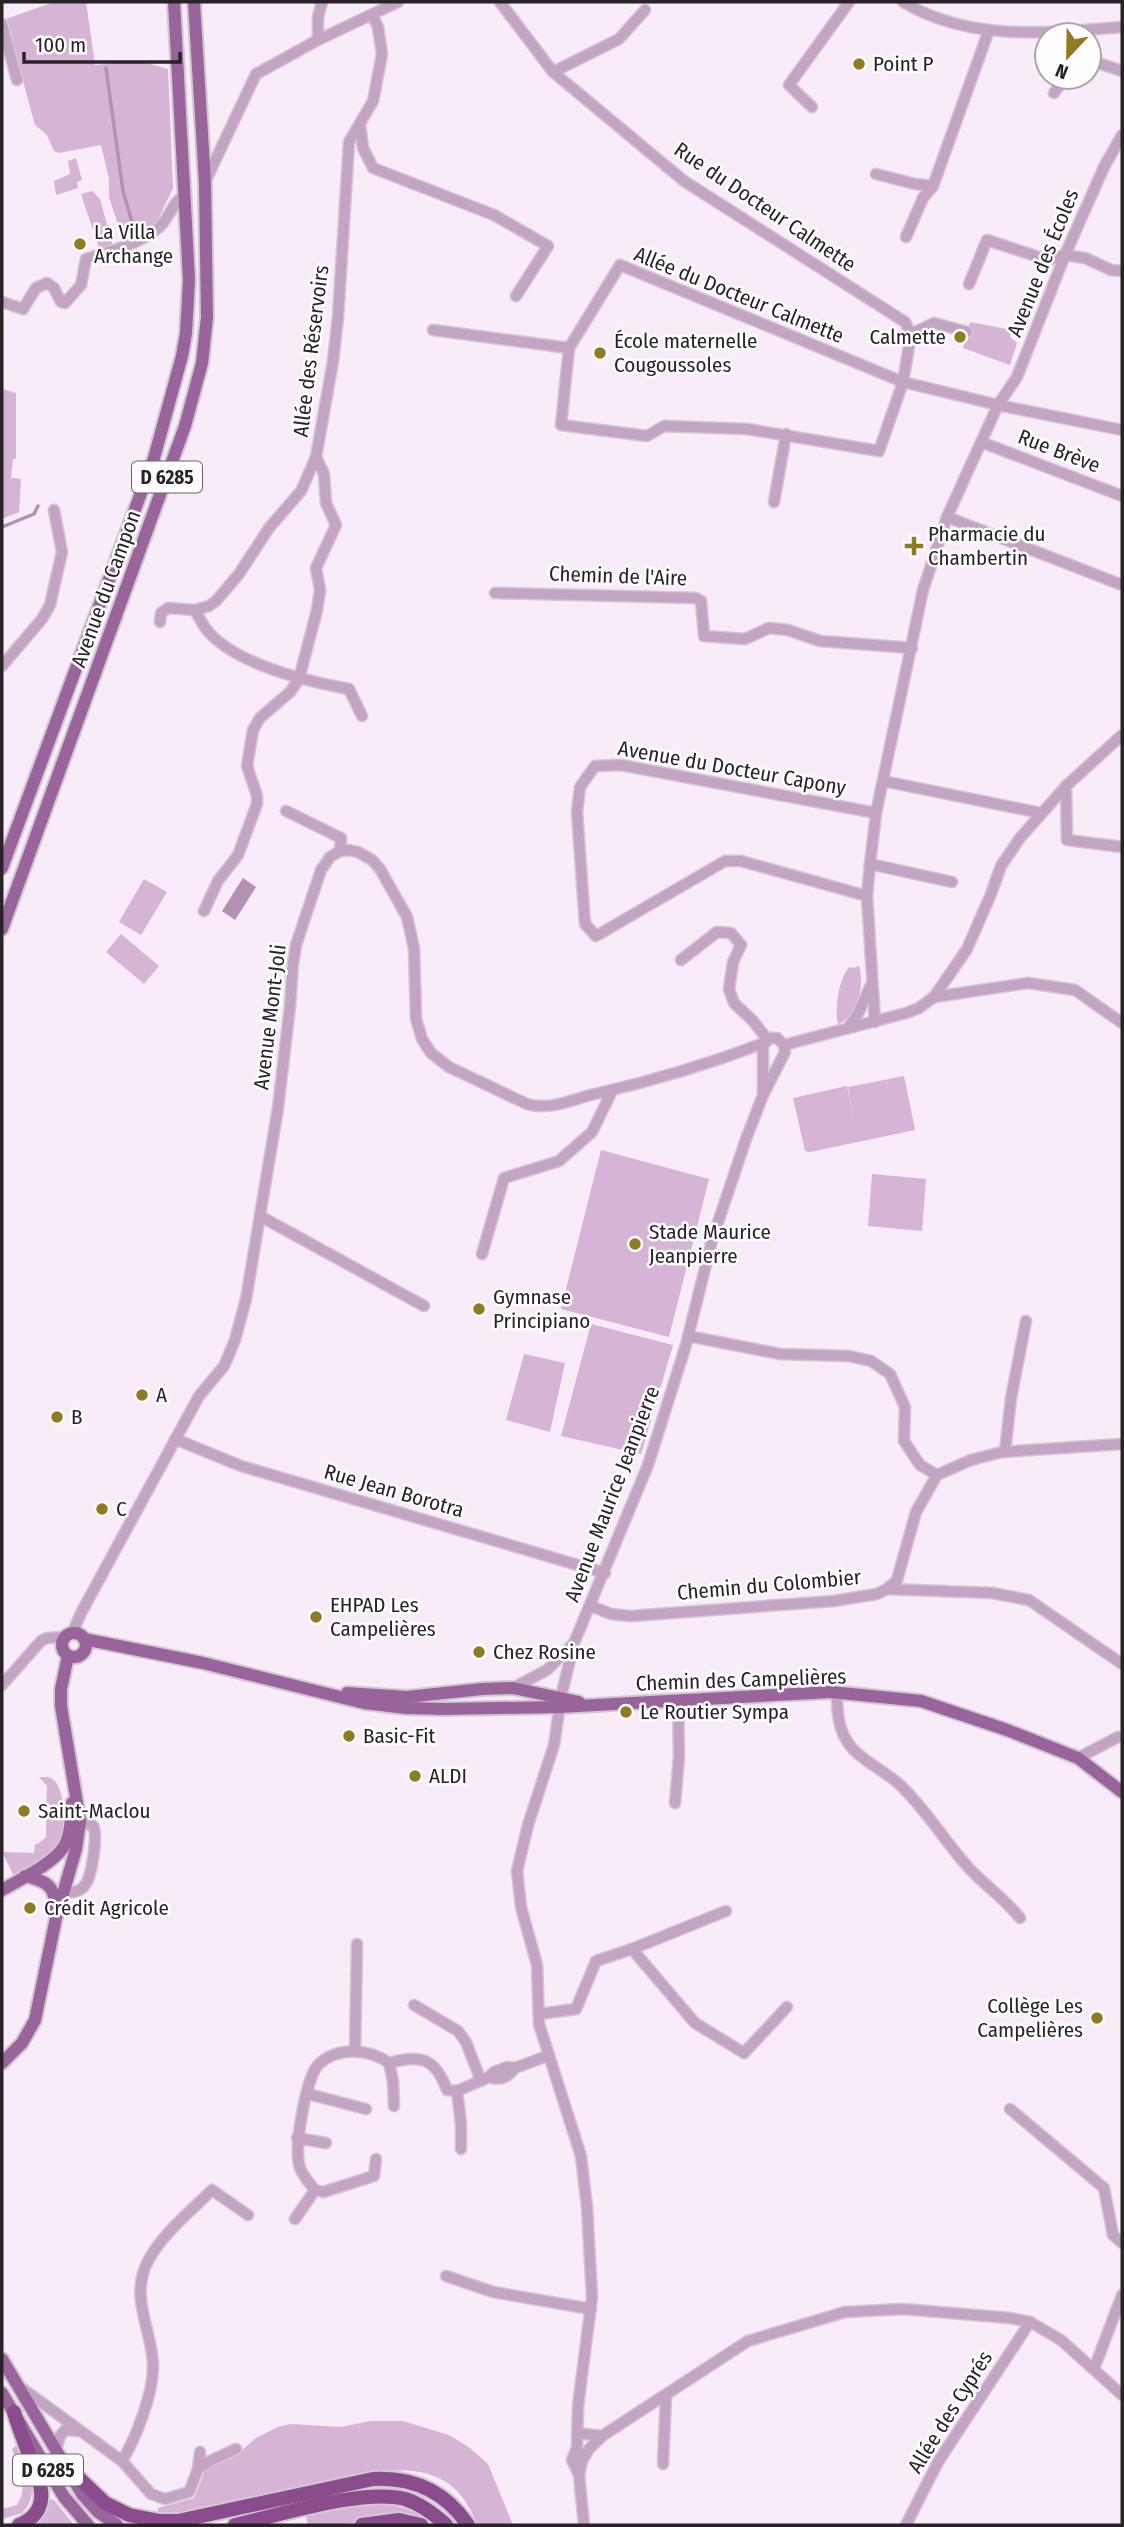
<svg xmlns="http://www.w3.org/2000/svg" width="1124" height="2527" font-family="'Fira Sans Condensed',sans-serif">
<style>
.green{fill:#d5b4d6}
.water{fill:#b291b2}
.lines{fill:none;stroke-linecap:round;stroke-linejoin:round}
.stream{stroke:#b291b2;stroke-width:3.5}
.minor-casing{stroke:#d2c8d2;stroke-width:13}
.major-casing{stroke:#d2c8d2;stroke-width:16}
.highway-casing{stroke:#d2c8d2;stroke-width:18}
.minor{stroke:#c3a5c3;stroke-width:10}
.major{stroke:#99649b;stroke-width:12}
.highway{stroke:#8a4c8d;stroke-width:14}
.poi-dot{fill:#917b21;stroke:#fffdff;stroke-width:2.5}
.labels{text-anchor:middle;stroke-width:5;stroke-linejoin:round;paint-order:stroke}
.shield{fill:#fffdff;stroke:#686468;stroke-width:2}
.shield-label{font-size:19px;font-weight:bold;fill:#272327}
.poi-label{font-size:21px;fill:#272327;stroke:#fffdff;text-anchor:start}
.street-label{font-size:21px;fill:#272327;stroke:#fffdff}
</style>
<rect width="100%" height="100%" fill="#f7ecf7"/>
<g class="green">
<path d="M 54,2 L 86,2 L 95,65 L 140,61 L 168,69 L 173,188 L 155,226 L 124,243 L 109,197 L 109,179 L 101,145 L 59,153 L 54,151 L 47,135 L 35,125 L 6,19 Z"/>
<path d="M 76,158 L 82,180 L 77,182 L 78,188 L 56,195 L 54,181 L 70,174 L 68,161 Z"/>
<path d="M 92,191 L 100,199 L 112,243 L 111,247 L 100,251 L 81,194 Z"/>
<path d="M 970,322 L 1012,330 L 1010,337 L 1017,343 L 1010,365 L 963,348 Z"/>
<path d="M 2,389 L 16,393 L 16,459 L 13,459 L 11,478 L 21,479 L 19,512 L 2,519 Z"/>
<path d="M 144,879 L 167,892 L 141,935 L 119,922 Z"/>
<path d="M 121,934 L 159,966 L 144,984 L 106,952 Z"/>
<path d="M 859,966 C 865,985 858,1016 838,1024 C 834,1008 839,979 849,967 L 853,968 Z"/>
<path d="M 904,1076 L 915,1130 L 810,1152 L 805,1151 L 793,1098 L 847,1086 L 854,1119 L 848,1087 Z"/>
<path d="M 601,1150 L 709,1179 L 669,1337 L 561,1309 Z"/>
<path d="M 872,1174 L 926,1179 L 922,1231 L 868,1226 Z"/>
<path d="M 591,1324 L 673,1345 L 641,1454 L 561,1436 Z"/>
<path d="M 524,1354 L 565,1363 L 550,1432 L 506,1420 Z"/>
<path d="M 39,1777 C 45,1777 50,1776 55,1781 C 65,1793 68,1831 58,1844 C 48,1857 28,1866 14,1876 L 2,1852 L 34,1853 L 35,1844 L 38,1844 L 46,1837 L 47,1786 Z"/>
<path d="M 370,2421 L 403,2421 L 449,2435 L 470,2448 L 488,2464 L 513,2525 L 478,2525 C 466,2500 457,2483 428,2474 C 396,2464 360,2476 328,2482 C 276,2492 224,2505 172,2516 L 158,2515 L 158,2508 L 194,2498 L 206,2468 L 240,2452 L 256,2438 L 278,2427 L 291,2424 L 341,2427 Z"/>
<path d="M 16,2446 C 28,2465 42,2494 22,2513 L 2,2519 L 2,2509 L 17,2505 C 29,2487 19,2467 12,2449 Z"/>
<path d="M 51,2499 L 54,2500 L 74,2525 L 36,2525 L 43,2517 Z"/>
<path d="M 366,2504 C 391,2503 415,2508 434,2525 L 428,2525 L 417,2520 L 369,2519 L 343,2525 L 308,2525 L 306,2516 Z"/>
</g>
<path class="water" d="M 243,878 L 256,887 L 235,920 L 222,911 Z"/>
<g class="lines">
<g class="stream">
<path d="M 106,68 L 123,191 L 135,232"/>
<path d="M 2,527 L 34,514 L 38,506"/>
</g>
<defs>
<g id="minor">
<path d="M 500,2 L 553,72 L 684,181 L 905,322 L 911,334 L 903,382 L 879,451 L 747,429 L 664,426 L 647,436 L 561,425 L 569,348 L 620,265 L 903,382 L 998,405 L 1122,430"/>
<path d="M 903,2 C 970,42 1047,33 1122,27"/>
<path d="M 2,24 L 17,80"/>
<path d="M 318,40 L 318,17 L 322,2"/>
<path d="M 1089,60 L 1122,71"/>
<path d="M 553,72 L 619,39 L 645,10"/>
<path d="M 1054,93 L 1065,77"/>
<path d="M 812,107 L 789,85 L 849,2"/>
<path d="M 360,125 L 363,148 L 373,168 L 494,215 L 548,246 L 516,296"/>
<path d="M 876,174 L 915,184 L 933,186"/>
<path d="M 206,180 L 256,74 L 316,41 L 398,2"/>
<path d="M 906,237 L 923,198 L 933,186 L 989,30"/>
<path d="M 969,284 L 987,240 L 1048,260 L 1065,255 L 1085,258 L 1111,270 L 1122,271"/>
<path d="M 2,302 L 23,309 L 36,288 L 47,283 L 54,288 L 61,302 L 65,303 L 81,285 L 86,259 C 110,251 137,245 157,229 C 170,219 171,203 185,195"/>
<path d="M 433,330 L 569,348"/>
<path d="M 911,334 L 934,323 L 967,332"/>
<path d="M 981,442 L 1122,496"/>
<path d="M 774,502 L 786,434"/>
<path d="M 947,517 L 1122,585"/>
<path d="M 495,593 L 696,598 L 701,601 L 704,636 L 745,639 L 769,628 L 788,630 L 820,641 L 912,648"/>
<path d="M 195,610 C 198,616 202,623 206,629 C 234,664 306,681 349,689 L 362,716"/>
<path d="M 160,622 L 161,613 L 168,608 L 195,610 L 209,606 L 216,601 L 239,574 L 269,528 L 301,491 L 316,457 L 333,361 L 338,317 L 349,142 L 373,101 L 382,54 L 378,27 L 372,15"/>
<path d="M 2,666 L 42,619 L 50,605 L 62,552 L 54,510"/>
<path d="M 883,781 L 1041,813"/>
<path d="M 1066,786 L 1067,840 L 1122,847"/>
<path d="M 286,811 L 341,838 L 340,851"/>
<path d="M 870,864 L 952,882"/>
<path d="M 867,896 L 741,861 L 725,861 L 596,936 L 585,924 L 577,812 L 580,787 L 595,766 L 621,765 L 876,813"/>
<path d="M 204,911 L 218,881 L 238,855 L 257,804 L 257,796 L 247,766 L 253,730 L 260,718 L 290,692 L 299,679 L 317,610 L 320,590 L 316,568 L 336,525 L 326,503 L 324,474 L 316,457"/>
<path d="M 681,960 L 717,932 L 731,933 L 741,945 L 733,962 L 729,989 L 734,1003 L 753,1021 L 767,1039"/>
<path d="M 934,997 L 1028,983 L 1075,990 L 1122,1023"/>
<path d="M 875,1022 L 867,896 L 870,864 L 876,813 L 923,590 L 947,517 L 998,405 L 1017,377 L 1065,255 L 1104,167 L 1122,135"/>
<path d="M 848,1028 L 859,1012 L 870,987"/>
<path d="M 784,1045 L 906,1013 L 919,1008 L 934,997 L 967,949 L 991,894 L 1001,866 L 1020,838 L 1066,786 L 1122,735"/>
<path d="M 260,1216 L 424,1306"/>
<path d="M 482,1254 L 504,1178 L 559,1161 L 592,1132 L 612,1091"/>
<path d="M 688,1336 L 780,1354 L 849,1356 L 871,1361 L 890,1374 L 905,1407 L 904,1441 L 920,1465 L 937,1475"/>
<path d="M 175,1439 L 241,1466 L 605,1573"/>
<path d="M 1005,1452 L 1011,1398 L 1026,1321"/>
<path d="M 887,1589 L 992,1593 L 1029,1600 L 1122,1664"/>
<path d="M 591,1606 L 611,1614 L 631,1616 L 834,1601 L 877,1594 L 887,1589 L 897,1580 L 916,1512 L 937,1475 L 971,1460 L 1002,1452 L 1122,1444"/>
<path d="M 72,1634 L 81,1613 L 199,1396 L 224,1366 L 235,1340 L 246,1299 L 278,1108 L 290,1006 L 293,964 L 296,945 L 321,870 L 330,857 L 340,851 L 348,850 L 358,852 L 372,860 L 380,869 L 407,917 L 414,948 L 416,1019 L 422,1039 L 431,1053 L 449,1067 L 527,1104 C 550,1111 572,1099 595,1094 C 652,1081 709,1064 764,1043"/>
<path d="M 2,1685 L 41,1641 L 47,1638 L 65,1637"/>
<path d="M 513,1688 L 547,1670 L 574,1643"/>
<path d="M 837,1693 C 837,1713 838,1732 852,1748 C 864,1762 885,1771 899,1784 C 925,1808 943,1839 967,1866 C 984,1885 1004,1898 1020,1918"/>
<path d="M 1078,1758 L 1118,1737"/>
<path d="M 675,1803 L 679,1757 L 678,1700"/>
<path d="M 64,1892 C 71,1893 80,1892 85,1885 C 92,1876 98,1835 93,1826 L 80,1821"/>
<path d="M 632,1949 L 726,1911"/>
<path d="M 414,2005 L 458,2031 L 466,2042 L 481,2081"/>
<path d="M 539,2014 L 576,2009 L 596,1961 L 632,1949 L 695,2023 L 744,2053 L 787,2007"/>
<path d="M 355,2051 L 357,1944"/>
<path d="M 389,2063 L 393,2081 L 394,2106"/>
<path d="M 489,2077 C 501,2081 508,2077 515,2068"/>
<path d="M 457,2091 L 461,2124 L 461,2149"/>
<path d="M 308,2094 L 366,2109"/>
<path d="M 1010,2109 L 1104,2188 L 1113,2235 L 1122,2243"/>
<path d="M 297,2138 L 326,2143"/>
<path d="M 376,2159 L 374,2176 L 323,2192 L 315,2190 C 310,2184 303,2176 300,2168 C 293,2150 306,2076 319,2064 C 338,2046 370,2049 389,2063 C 421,2054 435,2058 447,2090 L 457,2091 L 489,2077 L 494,2072 L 507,2067 L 515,2068 L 547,2056"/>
<path d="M 295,2219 L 315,2190"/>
<path d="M 446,2276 L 493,2292 L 591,2309"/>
<path d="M 1094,2369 L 1122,2295"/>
<path d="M 23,2389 L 122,2461 L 151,2494 L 165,2499 L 189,2492 L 198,2469 L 200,2452"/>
<path d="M 577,2433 L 602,2436"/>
<path d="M 577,2447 L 572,2460 L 579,2475 L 584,2525"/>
<path d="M 56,2450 L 60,2436 L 65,2430 L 79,2431"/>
<path d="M 122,2461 C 136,2438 154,2392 153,2365 C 152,2330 129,2296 148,2261 C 162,2234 191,2211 212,2190 L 248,2215"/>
<path d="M 582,2461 L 589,2449 L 602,2436 L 748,2341 L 845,2312 L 903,2309 L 1010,2318 L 1030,2322 L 1061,2340 L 1122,2395"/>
<path d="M 663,2464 L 666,2396"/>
<path d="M 198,2469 L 210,2461 L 236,2449"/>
<path d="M 579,2475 L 582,2461 L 577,2447 L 578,2406 L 592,2297 L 587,2207 L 581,2156 L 539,2024 L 537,1965 L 521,1907 L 517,1871 L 528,1825 L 554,1745 L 561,1697 L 574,1643 L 648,1465 L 686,1345 L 712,1240 L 746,1139 L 763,1095 L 785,1052 L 784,1045 L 777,1038 L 770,1038 L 763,1045 L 763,1095"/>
<path d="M 906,2525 L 938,2462 L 1030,2322"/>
</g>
<g id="major">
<path d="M 2,868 L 154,458 L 182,356 L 186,333 L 189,280 L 174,2"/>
<path d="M 2,929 L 185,426 L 202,363 L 207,317 L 205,183 L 194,2"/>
<circle cx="74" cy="1645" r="12"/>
<path d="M 84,1639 L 203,1663 L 364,1703 L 406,1708 L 444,1709 L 560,1707 L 831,1692 L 921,1701 L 1007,1730 L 1078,1758 L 1122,1792"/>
<path d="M 347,1693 L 407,1697 L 482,1689 L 513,1688 L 579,1702"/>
<path d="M 25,1876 C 49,1882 55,1886 56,1911"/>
<path d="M 2,1890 C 19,1880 51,1865 63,1848 C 71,1836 71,1817 72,1803"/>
<path d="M 2,2063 L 22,2043 L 35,2020 L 56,1918 L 76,1849 L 80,1821 L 61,1706 L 61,1689 L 68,1656"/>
<path d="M 2,2359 L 82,2494 L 98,2512 L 117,2525"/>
<path d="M 2,2393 L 64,2497 L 88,2525"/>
</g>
<g id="highway">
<path d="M 14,2412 C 17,2423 21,2433 25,2444 C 35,2470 59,2509 19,2525"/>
<path d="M 61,2461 L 105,2503 L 129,2515 L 160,2521 L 178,2521 L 373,2479 C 413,2477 445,2491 468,2525"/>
<path d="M 235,2525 C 280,2515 363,2488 405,2499 C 421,2504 434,2514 446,2525"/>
<path d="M 362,2525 L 399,2520 L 421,2525"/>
</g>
</defs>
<use href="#minor" class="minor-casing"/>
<use href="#major" class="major-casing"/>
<use href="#highway" class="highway-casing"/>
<use href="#minor" class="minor"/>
<use href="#major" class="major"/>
<use href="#highway" class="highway"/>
</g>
<g class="poi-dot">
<circle cx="859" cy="64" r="7"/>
<circle cx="80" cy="244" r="7"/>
<circle cx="960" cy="337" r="7"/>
<circle cx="600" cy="353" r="7"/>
<path d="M910.5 535.5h7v7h7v7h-7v7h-7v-7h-7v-7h7z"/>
<circle cx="635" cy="1244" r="7"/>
<circle cx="479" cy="1309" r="7"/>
<circle cx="142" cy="1395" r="7"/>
<circle cx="57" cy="1417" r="7"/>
<circle cx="102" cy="1509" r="7"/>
<circle cx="316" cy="1617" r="7"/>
<circle cx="479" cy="1652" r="7"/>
<circle cx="626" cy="1712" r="7"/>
<circle cx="349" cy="1736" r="7"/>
<circle cx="415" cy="1776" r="7"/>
<circle cx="24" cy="1811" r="7"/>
<circle cx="30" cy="1908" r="7"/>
<circle cx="1097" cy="2018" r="7"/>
</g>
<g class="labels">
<g class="shield">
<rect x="132" y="461.5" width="70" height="31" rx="5"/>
<rect x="13" y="2454.5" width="70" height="31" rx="5"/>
</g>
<g class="shield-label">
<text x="167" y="484">D 6285</text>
<text x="48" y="2477">D 6285</text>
</g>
<g class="poi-label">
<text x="873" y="71">Point P</text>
<text x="94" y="239">La Villa<tspan x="94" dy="24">Archange</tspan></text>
<text x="946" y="344" text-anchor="end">Calmette</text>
<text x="614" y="348">École maternelle<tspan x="614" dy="24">Cougoussoles</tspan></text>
<text x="928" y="541">Pharmacie du<tspan x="928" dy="24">Chambertin</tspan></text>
<text x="649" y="1239">Stade Maurice<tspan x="649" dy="24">Jeanpierre</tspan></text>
<text x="493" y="1304">Gymnase<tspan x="493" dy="24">Principiano</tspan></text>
<text x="156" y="1402">A</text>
<text x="71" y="1424">B</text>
<text x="116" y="1516">C</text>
<text x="330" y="1612">EHPAD Les<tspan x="330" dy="24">Campelières</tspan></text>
<text x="493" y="1659">Chez Rosine</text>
<text x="640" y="1719">Le Routier Sympa</text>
<text x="363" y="1743">Basic-Fit</text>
<text x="429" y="1783">ALDI</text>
<text x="38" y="1818">Saint-Maclou</text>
<text x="44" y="1915">Crédit Agricole</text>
<text x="1083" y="2013" text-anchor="end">Collège Les<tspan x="1083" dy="24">Campelières</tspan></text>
</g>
<g class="street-label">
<text transform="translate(765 207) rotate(34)" y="7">Rue du Docteur Calmette</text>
<text transform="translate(1043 263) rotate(-68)" y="7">Avenue des Écoles</text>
<text transform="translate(739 295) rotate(22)" y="7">Allée du Docteur Calmette</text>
<text transform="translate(311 351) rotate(-83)" y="7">Allée des Réservoirs</text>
<text transform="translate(1059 451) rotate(21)" y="7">Rue Brève</text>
<text transform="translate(618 576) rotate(2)" y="7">Chemin de l'Aire</text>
<text transform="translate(106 589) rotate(-70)" y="7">Avenue du Campon</text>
<text transform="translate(732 768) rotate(10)" y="7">Avenue du Docteur Capony</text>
<text transform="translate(270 1017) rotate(-83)" y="7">Avenue Mont-Joli</text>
<text transform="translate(394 1491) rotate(16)" y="7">Rue Jean Borotra</text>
<text transform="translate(612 1494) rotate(-69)" y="7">Avenue Maurice Jeanpierre</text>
<text transform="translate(769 1585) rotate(-5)" y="7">Chemin du Colombier</text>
<text transform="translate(741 1680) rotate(-2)" y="7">Chemin des Campelières</text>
<text transform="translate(950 2412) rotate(-58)" y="7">Allée des Cyprés</text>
</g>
</g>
<rect width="1124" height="2527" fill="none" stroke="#272327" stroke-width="7"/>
<g transform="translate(1068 56) rotate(202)"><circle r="33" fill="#fffdff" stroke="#a9a6a9" stroke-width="2"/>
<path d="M0-5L12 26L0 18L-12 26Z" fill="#917b21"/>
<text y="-10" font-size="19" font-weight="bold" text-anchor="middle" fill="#272327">N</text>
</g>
<path d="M24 52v10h156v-10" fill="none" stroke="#272327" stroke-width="3.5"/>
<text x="35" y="52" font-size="21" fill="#272327" stroke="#fffdff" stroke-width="5" paint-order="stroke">100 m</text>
</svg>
